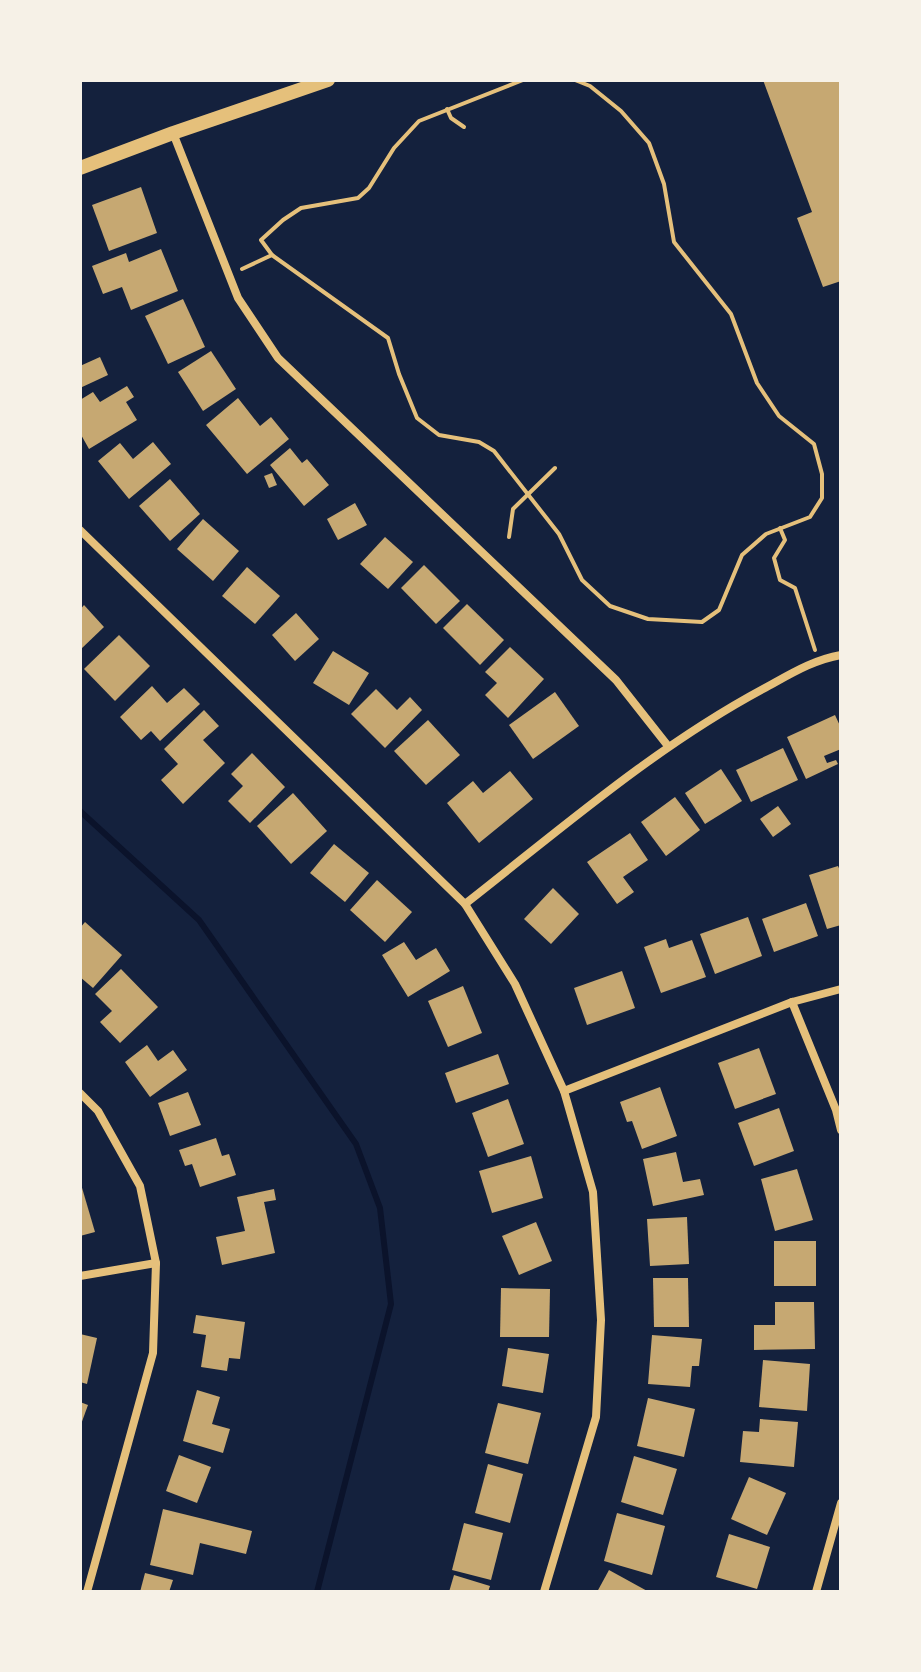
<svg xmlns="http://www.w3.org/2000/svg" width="921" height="1672" font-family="'DM Sans',sans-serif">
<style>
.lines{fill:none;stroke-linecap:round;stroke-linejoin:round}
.stream{stroke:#0b132b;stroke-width:6}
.building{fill:#c6a872}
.path{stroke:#e5c07b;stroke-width:4}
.minor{stroke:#e5c07b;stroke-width:8}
.tertiary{stroke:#e5c07b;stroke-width:14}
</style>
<rect width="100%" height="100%" fill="#14213d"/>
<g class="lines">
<path class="stream" d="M 80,811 L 199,920 L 356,1144 L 380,1208 L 391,1304 L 317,1592"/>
</g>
<g class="building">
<path d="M 763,80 L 841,80 L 841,281 L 823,287 L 797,218 L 812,212 Z"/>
<path d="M 141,187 L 157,233 L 109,251 L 92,205 Z"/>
<path d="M 161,249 L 178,291 L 131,310 L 122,287 L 103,294 L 92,266 L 126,253 L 129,262 Z"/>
<path d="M 183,299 L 205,347 L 168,364 L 145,316 Z"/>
<path d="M 211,351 L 236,389 L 203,411 L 178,372 Z"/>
<path d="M 100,357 L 108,375 L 80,388 L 80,366 Z"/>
<path d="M 127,386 L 134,397 L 126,402 L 137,420 L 89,449 L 80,433 L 80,400 L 93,392 L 100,402 Z"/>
<path d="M 238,398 L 260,426 L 271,417 L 289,439 L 247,474 L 206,425 Z"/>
<path d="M 153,442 L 171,464 L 129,499 L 98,461 L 120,443 L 133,459 Z"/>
<path d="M 290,448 L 302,463 L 307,459 L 329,485 L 304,506 L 270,465 Z"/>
<path d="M 272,473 L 277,485 L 269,488 L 264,476 Z"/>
<path d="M 170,479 L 200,514 L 170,541 L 139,506 Z"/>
<path d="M 355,503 L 367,525 L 338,540 L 327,519 Z"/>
<path d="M 203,519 L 239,551 L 213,581 L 177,549 Z"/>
<path d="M 385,537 L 413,562 L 388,589 L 360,564 Z"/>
<path d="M 424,565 L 460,601 L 436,624 L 401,588 Z"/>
<path d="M 247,567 L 280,596 L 255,624 L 222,596 Z"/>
<path d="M 467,604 L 504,640 L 480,665 L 443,628 Z"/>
<path d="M 84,605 L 104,627 L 80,650 L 80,610 Z"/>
<path d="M 296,613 L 319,639 L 295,661 L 272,635 Z"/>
<path d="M 119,635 L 150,666 L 115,701 L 84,669 Z"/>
<path d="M 510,647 L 544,679 L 508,718 L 485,695 L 497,683 L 485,672 Z"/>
<path d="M 333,651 L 369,673 L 349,705 L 313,683 Z"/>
<path d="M 152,686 L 167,703 L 184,688 L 200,704 L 160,741 L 151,731 L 141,740 L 120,717 Z"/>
<path d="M 376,689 L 397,710 L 410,697 L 422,710 L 385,748 L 351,714 Z"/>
<path d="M 555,692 L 579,726 L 533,759 L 509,725 Z"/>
<path d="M 204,710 L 219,726 L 203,740 L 225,763 L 183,804 L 161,780 L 178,764 L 164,749 Z"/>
<path d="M 835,715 L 841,728 L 841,749 L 824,756 L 827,763 L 836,760 L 838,764 L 806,779 L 787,737 Z"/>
<path d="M 428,720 L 460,755 L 426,785 L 394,751 Z"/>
<path d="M 783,748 L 798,780 L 751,802 L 736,770 Z"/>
<path d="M 252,753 L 285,787 L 250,823 L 228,801 L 243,786 L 231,774 Z"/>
<path d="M 721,769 L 742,801 L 705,824 L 685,793 Z"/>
<path d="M 510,771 L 533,799 L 479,843 L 447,803 L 473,781 L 483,793 Z"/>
<path d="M 293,793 L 327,831 L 291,864 L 257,826 Z"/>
<path d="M 675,797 L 700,830 L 666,856 L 641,822 Z"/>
<path d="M 778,806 L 791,824 L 773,837 L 760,819 Z"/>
<path d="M 630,833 L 648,860 L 623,877 L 634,892 L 617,904 L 587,862 Z"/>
<path d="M 334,844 L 369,873 L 345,902 L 310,873 Z"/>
<path d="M 838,866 L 841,873 L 841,925 L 827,929 L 809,875 Z"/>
<path d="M 377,880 L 412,912 L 385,942 L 350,910 Z"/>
<path d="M 553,888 L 579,914 L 551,944 L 524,919 Z"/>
<path d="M 806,903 L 818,936 L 774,952 L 762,919 Z"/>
<path d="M 748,917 L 762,956 L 715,974 L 700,934 Z"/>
<path d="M 85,922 L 122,955 L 93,988 L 80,977 L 80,928 Z"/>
<path d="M 666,939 L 669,948 L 692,940 L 706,977 L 661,993 L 644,947 Z"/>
<path d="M 404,942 L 416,960 L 436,948 L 450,971 L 408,997 L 382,955 Z"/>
<path d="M 121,969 L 158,1007 L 120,1043 L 100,1022 L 112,1011 L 95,994 Z"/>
<path d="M 622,971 L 635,1008 L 587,1025 L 574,988 Z"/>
<path d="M 463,986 L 482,1033 L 448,1047 L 428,1001 Z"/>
<path d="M 147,1045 L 158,1061 L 173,1050 L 187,1070 L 150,1097 L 125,1062 Z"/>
<path d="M 759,1048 L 776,1094 L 735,1109 L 718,1063 Z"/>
<path d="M 498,1054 L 509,1084 L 456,1103 L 445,1073 Z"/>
<path d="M 660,1087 L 677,1136 L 642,1149 L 632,1121 L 627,1122 L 620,1102 Z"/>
<path d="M 188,1092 L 201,1125 L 170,1136 L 158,1103 Z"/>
<path d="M 508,1099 L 524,1144 L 488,1157 L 472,1113 Z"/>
<path d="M 779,1108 L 794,1151 L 754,1166 L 738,1123 Z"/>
<path d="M 216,1138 L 222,1156 L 229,1154 L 236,1175 L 200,1187 L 192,1164 L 185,1166 L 179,1150 Z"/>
<path d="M 676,1152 L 683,1182 L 700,1179 L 704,1195 L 653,1206 L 643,1159 Z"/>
<path d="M 531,1156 L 543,1198 L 492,1213 L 479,1171 Z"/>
<path d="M 797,1169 L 813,1220 L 775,1231 L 761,1179 Z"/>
<path d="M 80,1181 L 95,1232 L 80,1236 Z"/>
<path d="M 274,1189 L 276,1200 L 264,1202 L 275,1253 L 222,1265 L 216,1237 L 245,1231 L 237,1197 Z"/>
<path d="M 687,1217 L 689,1264 L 650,1266 L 647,1219 Z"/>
<path d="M 536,1222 L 552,1261 L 519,1275 L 502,1236 Z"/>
<rect x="774" y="1241" width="42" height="45"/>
<path d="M 653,1278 L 688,1278 L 689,1327 L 654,1327 Z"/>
<path d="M 501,1288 L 550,1289 L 549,1337 L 500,1337 Z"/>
<path d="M 775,1302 L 814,1302 L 815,1349 L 754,1350 L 754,1325 L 775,1325 Z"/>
<path d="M 196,1315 L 245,1322 L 240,1359 L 229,1358 L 227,1371 L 201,1367 L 206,1335 L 193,1333 Z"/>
<path d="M 80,1334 L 97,1338 L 87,1384 L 80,1382 Z"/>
<path d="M 652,1335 L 702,1339 L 699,1366 L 692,1366 L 690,1387 L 648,1384 Z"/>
<path d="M 508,1348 L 549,1354 L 543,1393 L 502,1386 Z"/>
<path d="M 763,1360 L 810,1364 L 807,1411 L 759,1407 Z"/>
<path d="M 197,1390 L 220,1397 L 212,1424 L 230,1429 L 223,1453 L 183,1441 Z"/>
<path d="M 648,1398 L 695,1409 L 684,1457 L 637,1446 Z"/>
<path d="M 80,1402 L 88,1405 L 80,1427 Z"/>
<path d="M 498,1403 L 541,1413 L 528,1464 L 485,1453 Z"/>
<path d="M 760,1419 L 798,1422 L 794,1467 L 740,1462 L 743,1431 L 759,1432 Z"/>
<path d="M 179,1455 L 211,1467 L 197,1503 L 166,1491 Z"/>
<path d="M 634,1456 L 677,1469 L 663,1515 L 621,1502 Z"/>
<path d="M 488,1464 L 523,1474 L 510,1523 L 475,1513 Z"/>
<path d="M 749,1477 L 786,1493 L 767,1535 L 731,1519 Z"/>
<path d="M 163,1509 L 252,1531 L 246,1554 L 200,1543 L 193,1575 L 150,1565 Z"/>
<path d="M 617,1513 L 665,1526 L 652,1575 L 604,1561 Z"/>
<path d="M 464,1523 L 503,1533 L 491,1580 L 452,1570 Z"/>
<path d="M 729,1534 L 770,1547 L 757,1589 L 716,1577 Z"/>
<path d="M 609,1570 L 649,1592 L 597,1592 Z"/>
<path d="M 145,1573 L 173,1580 L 169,1592 L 140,1592 Z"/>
<path d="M 454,1575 L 490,1586 L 488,1592 L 449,1592 Z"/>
</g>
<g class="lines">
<g class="path">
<path d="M 523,80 L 419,121 L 394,148 L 369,188 L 358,198 L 301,208 L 283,220 L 261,240 L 272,255 L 388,338 L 399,374 L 417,418 L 439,435 L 479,442 L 494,451 L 559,534 L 582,580 L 610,606 L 648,619 L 702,622 L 719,610 L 742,555 L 766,534 L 810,517 L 822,498 L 822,474 L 814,444 L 779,416 L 757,383 L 731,314 L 674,242 L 664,184 L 649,143 L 621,111 L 590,86 L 575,80"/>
<path d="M 447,109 L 451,118 L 464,127"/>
<path d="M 242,269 L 272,255"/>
<path d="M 780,528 L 785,540 L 774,558 L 780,580 L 795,588 L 815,650"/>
<path d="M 509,537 L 513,509 L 555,468"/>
</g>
<g class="minor">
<path d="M 173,133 L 238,298 L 278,358 L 616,680 L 668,746"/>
<path d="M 80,530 L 465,904 L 515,984 L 564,1091 L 593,1192 L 601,1320 L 596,1417 L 544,1592"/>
<path d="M 465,904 C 561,829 655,747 763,689 C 789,675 812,660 841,655"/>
<path d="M 792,1002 L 836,1110 L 841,1130"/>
<path d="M 564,1091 L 792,1002 L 841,989"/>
<path d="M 80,1093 L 98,1111 L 140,1186 L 156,1263 L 153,1353 L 87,1592"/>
<path d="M 80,1276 L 156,1263"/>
<path d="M 816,1592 L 841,1503"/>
</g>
<path class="tertiary" d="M 80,168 L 173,133 L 328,80"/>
</g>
<rect width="921" height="1672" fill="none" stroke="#f6f1e7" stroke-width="164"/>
</svg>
